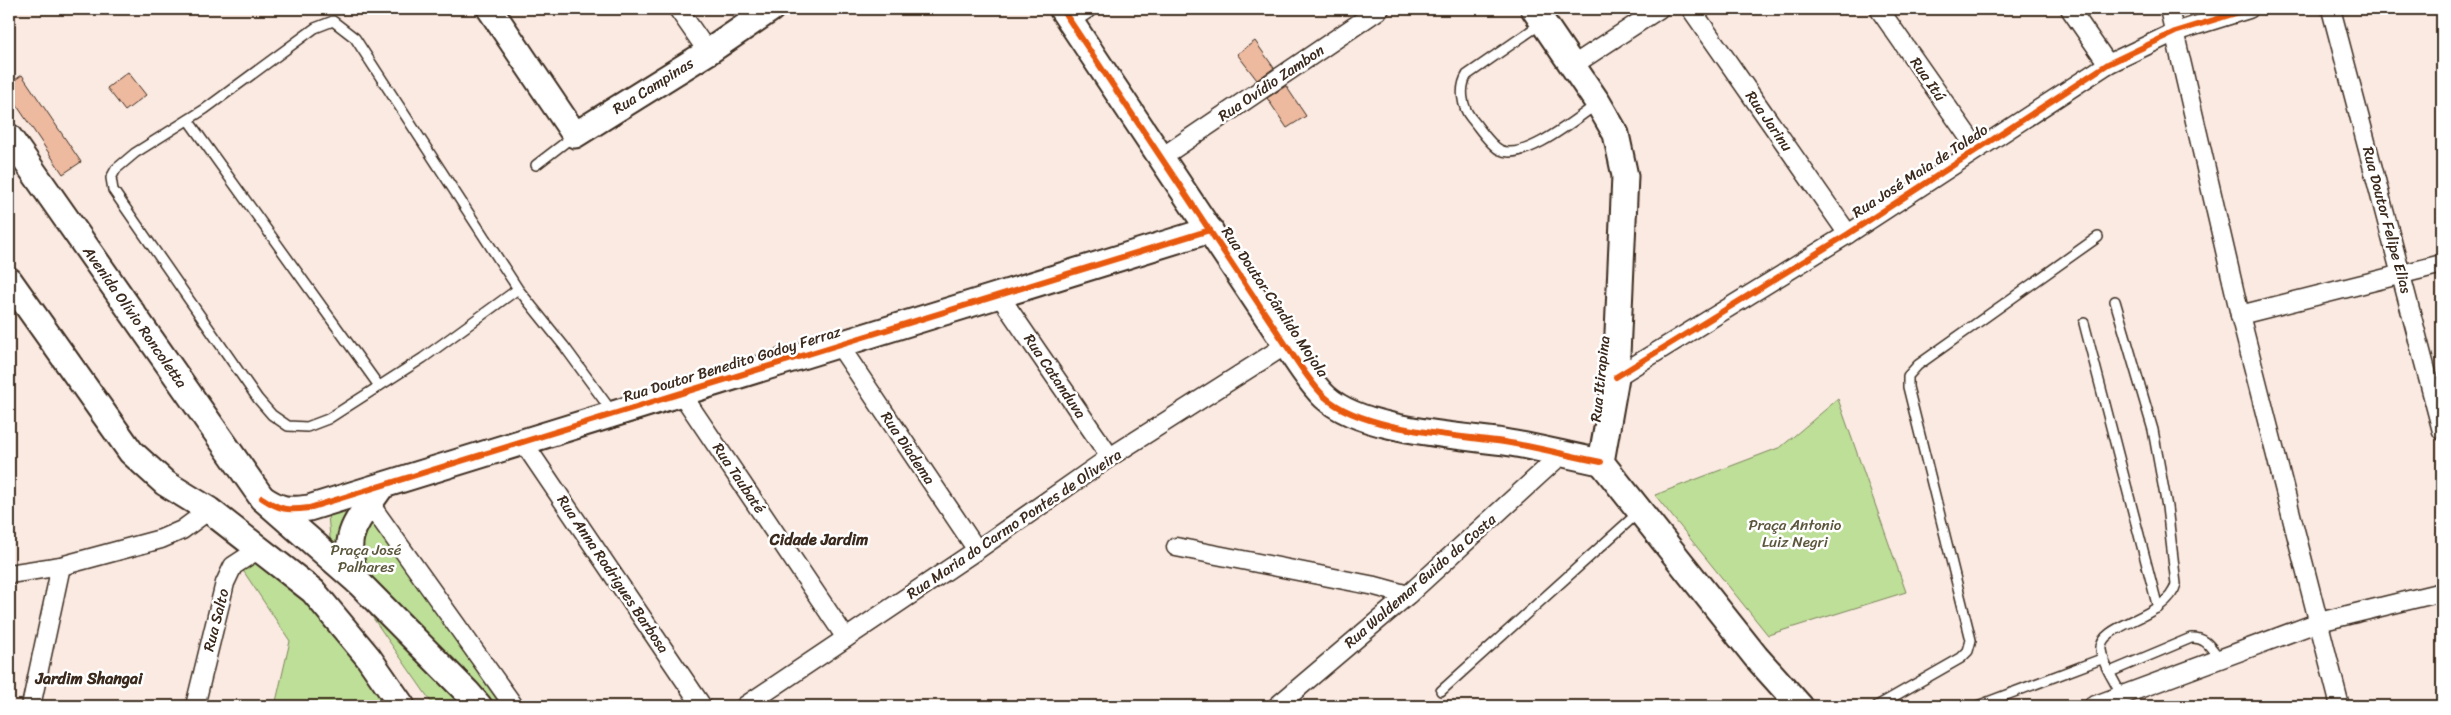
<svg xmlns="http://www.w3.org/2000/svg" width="2451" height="715" font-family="Sriracha,sans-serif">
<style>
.green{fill:#bedf98;stroke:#7c845b}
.building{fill:#edb99f;stroke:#3b2a1e}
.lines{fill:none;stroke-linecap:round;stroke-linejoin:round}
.lane-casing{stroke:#3b2a1e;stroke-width:12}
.street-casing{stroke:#3b2a1e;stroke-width:21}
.secondary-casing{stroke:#3b2a1e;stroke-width:29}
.lane{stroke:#fff;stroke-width:9}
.street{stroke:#fff;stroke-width:18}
.secondary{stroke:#fff;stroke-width:25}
.cycleway-casing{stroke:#fff;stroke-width:9}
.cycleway{stroke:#e8590c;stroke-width:6}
.labels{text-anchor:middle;stroke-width:5;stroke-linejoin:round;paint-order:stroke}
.street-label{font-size:15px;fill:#3b2a1e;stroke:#fff}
.park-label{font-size:15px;fill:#5c573c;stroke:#fff}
.neighbourhood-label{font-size:16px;font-weight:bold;fill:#3b2a1e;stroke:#fff}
</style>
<rect width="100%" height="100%" fill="#faeae2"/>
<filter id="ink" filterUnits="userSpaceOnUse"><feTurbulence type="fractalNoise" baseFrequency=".02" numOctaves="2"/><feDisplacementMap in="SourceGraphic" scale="10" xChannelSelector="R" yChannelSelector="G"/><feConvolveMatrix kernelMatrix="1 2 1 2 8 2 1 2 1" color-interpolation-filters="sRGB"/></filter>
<g filter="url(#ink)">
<g class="green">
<path d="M 1838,399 L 1906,592 L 1768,635 L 1655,495 L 1781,447 Z"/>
<path d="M 365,510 L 501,706 L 434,706 L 332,559 L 328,515 Z"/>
<path d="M 253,558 L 308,595 L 395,706 L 275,706 L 290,641 L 240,566 Z"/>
</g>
<g class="building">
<path d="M 1255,41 L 1274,68 L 1257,80 L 1237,54 Z"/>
<path d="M 128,72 L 146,95 L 125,111 L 107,88 Z"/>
<path d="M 22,75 L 81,162 L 63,174 L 9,94 L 9,84 Z"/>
<path d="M 1286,86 L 1306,116 L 1287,128 L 1267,98 Z"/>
</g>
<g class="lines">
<defs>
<g id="lane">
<path d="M 1542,23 L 1467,75 C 1459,88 1462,107 1471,118 C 1479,127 1489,144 1500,150 C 1524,162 1577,118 1597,104"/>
<path d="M 188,120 L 379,386"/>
<path d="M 536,165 L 575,135"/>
<path d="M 518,289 L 423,358 L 328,419 L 307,427 L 288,426 L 272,415 L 258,399 L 113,190 L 111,178 L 116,169 L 135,153 L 205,109 L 315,28 L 333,21 L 355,38 L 518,289 L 564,346 L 613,413"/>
<path d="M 2115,301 L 2153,430 L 2167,507 L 2176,584 C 2168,618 2098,624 2101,649 C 2102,664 2115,681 2121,695"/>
<path d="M 2084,323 L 2158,608"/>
<path d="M 2110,672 L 2191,638 C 2206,637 2211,648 2219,658"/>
<path d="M 1441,691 L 1639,512"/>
<path d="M 1877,706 L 1961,658 L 1968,651 L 1971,640 L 1908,387 L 1908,376 L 1918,365 L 2098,237"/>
<path d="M 1977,706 L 2104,658"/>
</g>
<g id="street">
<path d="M 678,9 L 708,52"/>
<path d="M 1691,9 L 1848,234"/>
<path d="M 1879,9 L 1977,149"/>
<path d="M 2070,9 L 2108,64"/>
<path d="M 2169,9 L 2240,315 L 2340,706"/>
<path d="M 2331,9 L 2442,431"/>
<path d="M 1070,20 L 1087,9"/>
<path d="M 1572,66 L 1659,9"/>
<path d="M 1162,157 L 1380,9"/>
<path d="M 999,295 L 1110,457"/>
<path d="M 2240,315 L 2442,264"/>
<path d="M 839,345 L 977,550"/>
<path d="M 1616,377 L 1848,234 L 2108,64 L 2175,32 L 2249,9"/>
<path d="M 681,393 L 846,638"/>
<path d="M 523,442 L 702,706"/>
<path d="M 370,504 L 514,706"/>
<path d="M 1176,547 L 1375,586 L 1408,595"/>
<path d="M 9,574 L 61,566 L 161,539 L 182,530 L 209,510"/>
<path d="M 31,706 L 61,566"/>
<path d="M 195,706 L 225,583 L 233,566 L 259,549"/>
<path d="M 745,706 L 977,550 L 1110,457 L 1286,345"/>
<path d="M 1277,706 L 1408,595 L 1562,454"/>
<path d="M 2093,706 L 2319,622 L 2442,592"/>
</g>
<g id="secondary">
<path d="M 490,9 L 575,135 L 708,52 L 771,9"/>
<path d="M 1062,9 L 1286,345 C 1298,362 1310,383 1325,397 C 1362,431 1456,435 1504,442 C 1537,447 1569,456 1601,462"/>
<path d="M 1534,9 L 1598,103 L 1616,134 L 1625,176 L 1616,377 L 1601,462 L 1756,657 L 1800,706"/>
<path d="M 9,137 L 262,498 L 358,582 L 467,692 L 479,706"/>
<path d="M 9,280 L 131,452 L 165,483 L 209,510 L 313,591 L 368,657 L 402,706"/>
<path d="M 262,498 C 280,510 287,511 309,508 L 1210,230"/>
<path d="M 358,582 C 339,535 355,525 381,487"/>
</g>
</defs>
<use href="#lane" class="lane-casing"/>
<use href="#street" class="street-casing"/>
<use href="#secondary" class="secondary-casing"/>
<use href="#lane" class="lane"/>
<use href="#street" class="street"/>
<use href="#secondary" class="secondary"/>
<defs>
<g id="cycleway">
<path d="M 1062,9 L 1286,345 C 1298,362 1310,383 1325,397 C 1362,431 1456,435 1504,442 C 1537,447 1569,456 1601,462"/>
<path d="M 1616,377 L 1848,234 L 2108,64 L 2175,32 L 2249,9"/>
<path d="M 262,498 C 280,510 287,511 309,508 L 1210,230"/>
</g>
</defs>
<use href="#cycleway" class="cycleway-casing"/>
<use href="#cycleway" class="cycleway"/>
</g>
</g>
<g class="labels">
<g class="street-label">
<text transform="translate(1928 79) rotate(55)" y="5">Rua Itú</text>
<text transform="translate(1271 83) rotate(-34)" y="5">Rua Ovídio Zambon</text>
<text transform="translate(653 86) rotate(-32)" y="5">Rua Campinas</text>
<text transform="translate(1769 121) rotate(55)" y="5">Rua Jarinu</text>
<text transform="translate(1920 171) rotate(-33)" y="5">Rua José Maia de Toledo</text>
<text transform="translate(2387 220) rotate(75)" y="5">Rua Doutor Felipe Elias</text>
<text transform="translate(1275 302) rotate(56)" y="5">Rua Doutor Cândido Mojola</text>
<text transform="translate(135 317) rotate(55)" y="5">Avenida Olívio Roncoletta</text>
<text transform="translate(732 364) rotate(-17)" y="5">Rua Doutor Benedito Godoy Ferraz</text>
<text transform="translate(1055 376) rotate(56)" y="5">Rua Catanduva</text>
<text transform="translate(1600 379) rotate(-84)" y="5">Rua Itirapina</text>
<text transform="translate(908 448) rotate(56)" y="5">Rua Diadema</text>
<text transform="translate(739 478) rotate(56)" y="5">Rua Taubaté</text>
<text transform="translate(1014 524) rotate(-34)" y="5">Rua Maria do Carmo Pontes de Oliveira</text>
<text transform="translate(613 574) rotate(56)" y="5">Rua Anna Rodrigues Barbosa</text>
<text transform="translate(1420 581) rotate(-41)" y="5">Rua Waldemar Guido da Costa</text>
<text transform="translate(216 620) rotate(-76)" y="5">Rua Salto</text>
</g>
<g class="park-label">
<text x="1795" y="530">Praça Antonio<tspan x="1795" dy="17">Luiz Negri</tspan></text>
<text x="366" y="555">Praça José<tspan x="366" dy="17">Palhares</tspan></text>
</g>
<g class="neighbourhood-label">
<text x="819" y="545">Cidade Jardim</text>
<text x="89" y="684">Jardim Shangai</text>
</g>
</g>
<rect width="2451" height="715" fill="none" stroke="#fff" stroke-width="30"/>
<rect x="15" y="15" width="2421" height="685" fill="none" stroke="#3b2a1e" stroke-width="2" filter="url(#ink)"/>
</svg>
